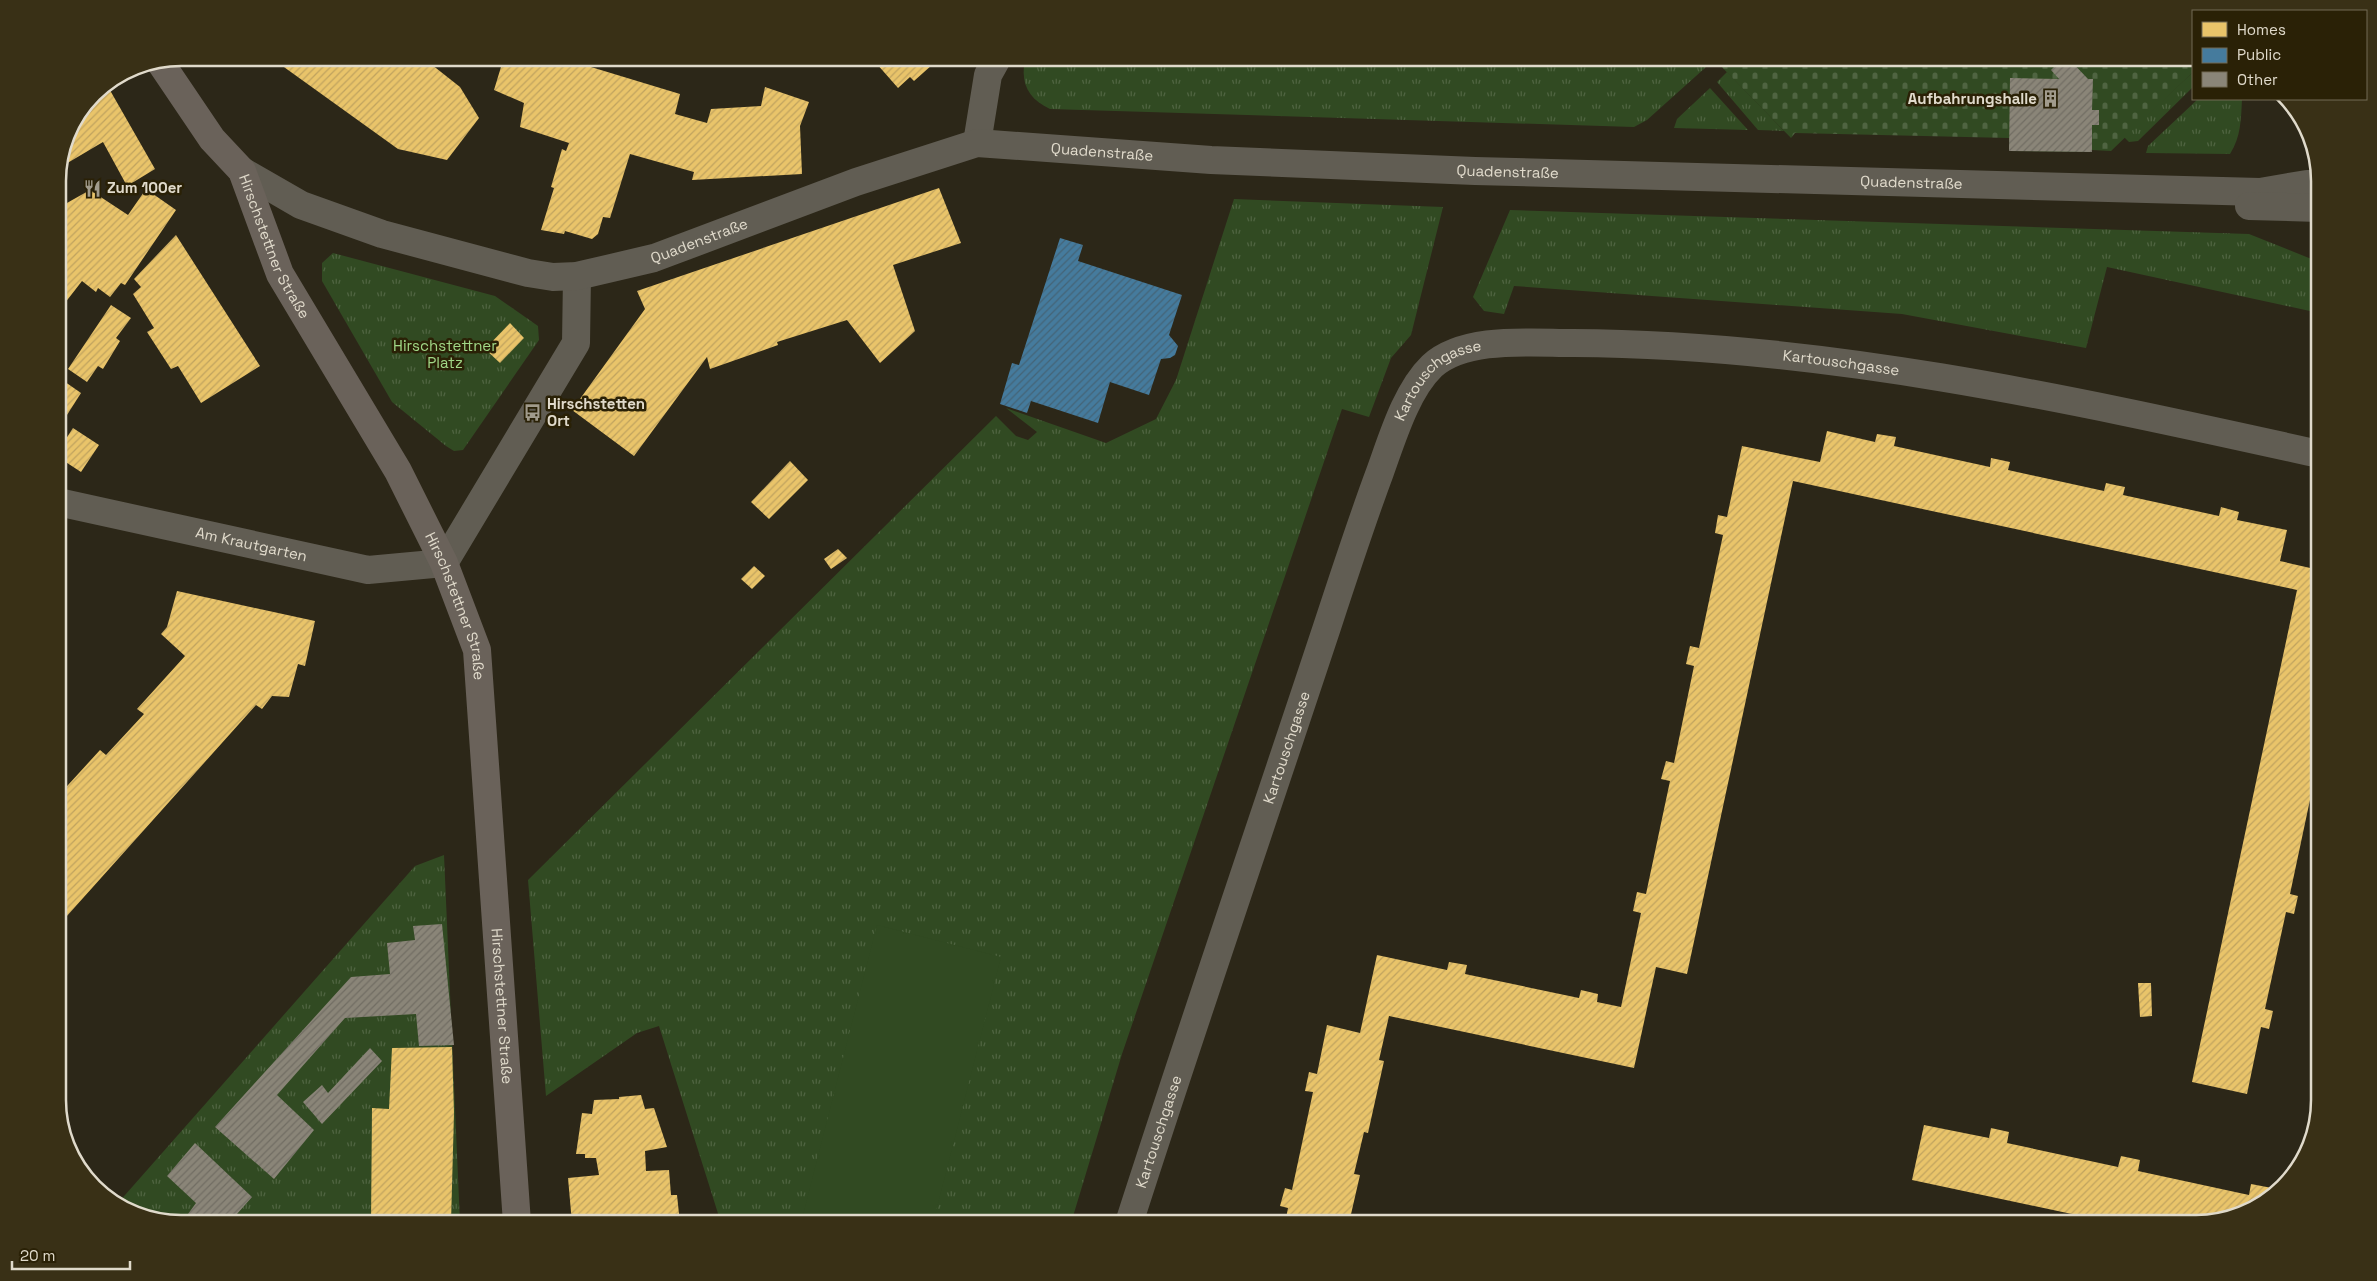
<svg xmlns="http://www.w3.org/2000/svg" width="2377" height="1281" font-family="'Space Grotesk',sans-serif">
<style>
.grass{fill:url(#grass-tufts)}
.cemetery{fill:url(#cemetery-stones)}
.pitch{fill:#314a22}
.homes{fill:url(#homes-hatch)}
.public{fill:url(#public-hatch)}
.building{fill:url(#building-hatch)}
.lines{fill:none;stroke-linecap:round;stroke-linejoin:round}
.minor{stroke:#615d53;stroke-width:28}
.tertiary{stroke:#615d53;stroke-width:28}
.secondary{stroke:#6a625a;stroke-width:28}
.labels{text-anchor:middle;stroke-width:5;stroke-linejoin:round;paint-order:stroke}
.poi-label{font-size:15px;font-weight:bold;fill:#e0dacb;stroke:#2a2106;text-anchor:start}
.street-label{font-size:15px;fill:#e0dacb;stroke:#2a2106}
.park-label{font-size:15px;fill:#a1d887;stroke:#2a2106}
.rim{fill:none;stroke:#e0dacb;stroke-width:2.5}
</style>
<defs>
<pattern id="grass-tufts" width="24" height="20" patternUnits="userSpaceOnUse" patternTransform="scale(1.25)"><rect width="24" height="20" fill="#314a22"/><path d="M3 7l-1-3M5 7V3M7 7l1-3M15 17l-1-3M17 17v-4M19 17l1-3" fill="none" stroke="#4f6441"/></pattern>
<pattern id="cemetery-stones" width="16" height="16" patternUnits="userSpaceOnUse" patternTransform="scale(1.25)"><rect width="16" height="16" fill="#314a22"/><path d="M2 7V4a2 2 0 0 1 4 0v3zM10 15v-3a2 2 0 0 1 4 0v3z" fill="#4f6441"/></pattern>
<pattern id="homes-hatch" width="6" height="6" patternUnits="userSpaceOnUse" patternTransform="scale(1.25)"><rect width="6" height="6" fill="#e9c46a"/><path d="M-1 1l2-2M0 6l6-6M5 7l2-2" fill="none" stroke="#c0a35f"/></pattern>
<pattern id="public-hatch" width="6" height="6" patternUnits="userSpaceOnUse" patternTransform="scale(1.25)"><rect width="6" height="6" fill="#457b9d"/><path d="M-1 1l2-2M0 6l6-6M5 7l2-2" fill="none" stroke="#446477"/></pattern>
<pattern id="building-hatch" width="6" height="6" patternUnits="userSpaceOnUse" patternTransform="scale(1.25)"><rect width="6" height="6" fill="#8a8578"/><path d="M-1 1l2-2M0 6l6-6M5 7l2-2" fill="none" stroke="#716d63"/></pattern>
</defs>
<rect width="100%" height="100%" fill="#2c2718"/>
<g class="grass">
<path d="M 1026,57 L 1713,57 L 1715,59 L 1647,120 L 1634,127 L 1050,109 C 1028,99 1019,82 1026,57 Z"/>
<path d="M 1727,72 L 1784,131 L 1758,130 L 1717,82 Z"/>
<path d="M 2193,72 L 2193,87 L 2138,141 L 2129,142 L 2124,137 Z"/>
<path d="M 1710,88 L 1748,130 L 1674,128 L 1677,119 Z"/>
<path d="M 2198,99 L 2242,99 C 2241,119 2241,137 2230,154 L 2146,153 L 2148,146 Z"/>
<path d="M 1234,199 L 1443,207 L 1411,335 L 1391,358 L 1369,417 L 1342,409 L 1122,1054 L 1071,1223 L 721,1223 L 659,1026 L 637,1033 L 546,1096 L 528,880 L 996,416 L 1016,436 L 1028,440 L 1037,432 L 1006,408 L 1106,443 L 1156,419 L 1176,380 Z"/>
<path d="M 1510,210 L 2249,234 L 2319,262 L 2319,313 L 2107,267 L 2086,348 L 1902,314 L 1514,286 L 1504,314 L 1484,311 L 1473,297 Z"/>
<path d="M 333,253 L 495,296 L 538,326 L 539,340 L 463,450 L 454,451 L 446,446 L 392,402 L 322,281 L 322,263 Z"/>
<path d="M 444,855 L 460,1223 L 181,1223 L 126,1211 L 118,1203 L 415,866 Z"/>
</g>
<path class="cemetery" d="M 2193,57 L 2193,72 L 2111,151 L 2092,150 L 2092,152 L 2009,151 L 2009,138 L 1795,133 L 1791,138 L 1713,58 Z"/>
<path class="pitch" d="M 877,925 L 1001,957 L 933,1223 L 801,1223 Z"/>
<g class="homes">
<path d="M 270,57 L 422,57 L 460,87 L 479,118 L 447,160 L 398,149 Z"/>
<path d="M 504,57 L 522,57 L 542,65 L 546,57 L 558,57 L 680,94 L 675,114 L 707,123 L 711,109 L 761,106 L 765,87 L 809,102 L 800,126 L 802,174 L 692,180 L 694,172 L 630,154 L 610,218 L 603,217 L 598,234 L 592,239 L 565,231 L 564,234 L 541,230 L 554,188 L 551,187 L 562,149 L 566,151 L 569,143 L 520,127 L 524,103 L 494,90 Z"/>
<path d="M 883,57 L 941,57 L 914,81 L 910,77 L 898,88 L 876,63 Z"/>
<path d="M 107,85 L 155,169 L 127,186 L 103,142 L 59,168 L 67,134 L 94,94 Z"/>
<path d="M 939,188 L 961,243 L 893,265 L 915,331 L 880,363 L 847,320 L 777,342 L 778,345 L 710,369 L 707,357 L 634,456 L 572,410 L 645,309 L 637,291 Z"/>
<path d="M 146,189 L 176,210 L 125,285 L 121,283 L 110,297 L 98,288 L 96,292 L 82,281 L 58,312 L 58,208 L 90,190 L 128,215 Z"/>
<path d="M 176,235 L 260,366 L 201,403 L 178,366 L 171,369 L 147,332 L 154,328 L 133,294 L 141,287 L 134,279 Z"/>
<path d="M 111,305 L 131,318 L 116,338 L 120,341 L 103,369 L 98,366 L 87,382 L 68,369 Z"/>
<path d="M 510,323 L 524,338 L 500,363 L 485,349 Z"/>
<path d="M 58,377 L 81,393 L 58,429 Z"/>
<path d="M 73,428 L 99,445 L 81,472 L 58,457 L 58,451 Z"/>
<path d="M 1827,431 L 1875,442 L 1877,434 L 1896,437 L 1894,446 L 1990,467 L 1991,458 L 2010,462 L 2008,470 L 2104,491 L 2106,483 L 2115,485 L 2125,487 L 2123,495 L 2219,516 L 2221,507 L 2239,512 L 2237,520 L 2287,530 L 2280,561 L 2319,570 L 2319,782 L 2314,781 L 2290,894 L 2298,896 L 2294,914 L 2286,912 L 2265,1009 L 2273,1011 L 2269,1029 L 2261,1027 L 2247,1094 L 2192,1082 L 2297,590 L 1793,481 L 1687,974 L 1656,967 L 1634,1068 L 1389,1016 L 1379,1060 L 1384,1061 L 1368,1133 L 1364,1132 L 1354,1174 L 1360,1175 L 1349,1223 L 1285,1223 L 1288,1208 L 1280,1206 L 1285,1188 L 1292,1190 L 1313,1092 L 1305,1091 L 1309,1072 L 1317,1074 L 1327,1025 L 1360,1033 L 1377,955 L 1447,970 L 1449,962 L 1467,965 L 1465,974 L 1579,998 L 1581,990 L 1598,994 L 1597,1002 L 1621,1007 L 1641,913 L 1633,911 L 1637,892 L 1646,894 L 1670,781 L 1661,779 L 1666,761 L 1674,763 L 1694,666 L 1686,664 L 1690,646 L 1699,648 L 1723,535 L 1715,533 L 1718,515 L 1727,517 L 1742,446 L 1820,462 Z"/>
<path d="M 790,461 L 808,480 L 769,519 L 751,502 Z"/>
<path d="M 838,549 L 847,558 L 831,569 L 824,559 Z"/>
<path d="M 754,566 L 765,576 L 752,589 L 741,579 Z"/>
<path d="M 177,591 L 315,621 L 305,666 L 298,664 L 289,697 L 272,696 L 262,709 L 256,705 L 58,926 L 58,807 L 63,800 L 58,796 L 100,750 L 106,755 L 144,714 L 137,709 L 185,656 L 161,634 L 167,627 Z"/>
<path d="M 2138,983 L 2151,983 L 2152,1016 L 2140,1017 Z"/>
<path d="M 452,1047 L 454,1113 L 451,1223 L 371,1223 L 372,1108 L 389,1109 L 392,1048 Z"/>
<path d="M 641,1095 L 645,1109 L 654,1108 L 667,1147 L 645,1151 L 646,1171 L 669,1170 L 671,1195 L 677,1195 L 680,1223 L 572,1223 L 568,1178 L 599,1175 L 596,1158 L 585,1158 L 585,1154 L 576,1154 L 582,1113 L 592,1114 L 594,1100 L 619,1099 L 619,1097 Z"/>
<path d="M 1924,1125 L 1989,1138 L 1991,1128 L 2009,1132 L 2007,1143 L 2118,1167 L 2121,1156 L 2140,1160 L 2138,1171 L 2249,1195 L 2251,1184 L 2272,1188 L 2271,1193 L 2258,1207 L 2196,1223 L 2114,1223 L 1912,1180 Z"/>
</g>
<path class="public" d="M 1060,238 L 1083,245 L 1078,261 L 1182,295 L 1169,335 L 1178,346 L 1175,355 L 1170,358 L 1161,359 L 1149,395 L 1110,382 L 1098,423 L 1031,401 L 1027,413 L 1000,404 L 1012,363 L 1019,365 Z"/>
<g class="building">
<path d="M 2064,57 L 2067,57 L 2088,79 L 2093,79 L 2092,110 L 2099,110 L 2099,125 L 2092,125 L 2092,152 L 2009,151 L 2010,78 L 2059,79 L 2051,70 Z"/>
<path d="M 442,924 L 454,1045 L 419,1046 L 416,1014 L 345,1018 L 277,1095 L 314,1130 L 274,1179 L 215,1127 L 351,977 L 390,974 L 387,943 L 415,940 L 413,926 Z"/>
<path d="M 370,1048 L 382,1061 L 322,1124 L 303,1102 L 322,1085 L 328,1093 Z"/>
<path d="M 195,1143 L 252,1197 L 229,1223 L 218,1223 L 207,1214 L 199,1223 L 188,1214 L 196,1203 L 167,1176 Z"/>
</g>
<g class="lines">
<g class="minor">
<path d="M 977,143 L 988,75 L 998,57"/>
<path id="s1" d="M 58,502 L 368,570 L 444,563 L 576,343 L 577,276"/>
<path id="s2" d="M 1129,1223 C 1193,1024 1261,826 1327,627 C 1344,575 1361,523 1380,472 C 1392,439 1406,391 1432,366 C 1465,336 1531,343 1573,343 C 1825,344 2074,400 2319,454"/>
</g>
<g class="tertiary">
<path id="s3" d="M 242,171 L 301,205 L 382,234 L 528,273 L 553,277 L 577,276 L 654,258 L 856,182 L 977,143 L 1211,160 L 1475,171 L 2260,192 L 2307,184 L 2319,185"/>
<path d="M 2249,206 L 2319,208"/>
</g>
<path class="secondary" id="s4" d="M 160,62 L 212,139 L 242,171 L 280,274 L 398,471 L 444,563 L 477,650 L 517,1223"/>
</g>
<defs>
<symbol id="building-bare" viewBox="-9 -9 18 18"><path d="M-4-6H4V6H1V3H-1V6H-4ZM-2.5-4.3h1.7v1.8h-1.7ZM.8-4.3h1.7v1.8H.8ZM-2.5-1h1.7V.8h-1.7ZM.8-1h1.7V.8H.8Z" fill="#a19b8c" stroke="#2a2106" stroke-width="2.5" paint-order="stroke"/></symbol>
<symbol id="restaurant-bare" viewBox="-9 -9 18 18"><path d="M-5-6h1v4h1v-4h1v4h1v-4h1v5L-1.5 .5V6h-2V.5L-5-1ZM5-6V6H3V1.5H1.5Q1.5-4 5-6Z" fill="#a19b8c" stroke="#2a2106" stroke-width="2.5" paint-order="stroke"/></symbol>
<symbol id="bus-bare" viewBox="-9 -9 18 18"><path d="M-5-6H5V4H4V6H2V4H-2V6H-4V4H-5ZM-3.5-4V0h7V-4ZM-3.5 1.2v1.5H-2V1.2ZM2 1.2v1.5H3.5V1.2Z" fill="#a19b8c" stroke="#2a2106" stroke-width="2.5" paint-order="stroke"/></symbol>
</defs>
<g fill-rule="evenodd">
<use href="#building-bare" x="2038" y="86" width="25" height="25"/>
<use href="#restaurant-bare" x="80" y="176" width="25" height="25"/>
<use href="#bus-bare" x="520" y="400" width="25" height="25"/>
</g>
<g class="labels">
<g class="poi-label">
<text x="2037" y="104" text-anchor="end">Aufbahrungshalle</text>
<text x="107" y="193">Zum 100er</text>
<text x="547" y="409">Hirschstetten<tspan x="547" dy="17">Ort</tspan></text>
</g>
<g class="street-label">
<text dy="5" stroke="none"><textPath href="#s3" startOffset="902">Quadenstraße</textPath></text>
<text dy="5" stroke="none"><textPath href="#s3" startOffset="1308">Quadenstraße</textPath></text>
<text dy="5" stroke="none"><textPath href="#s3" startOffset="1712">Quadenstraße</textPath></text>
<text dy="5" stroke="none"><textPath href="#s3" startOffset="482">Quadenstraße</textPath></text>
<text dy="5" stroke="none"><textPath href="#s4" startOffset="219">Hirschstettner Straße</textPath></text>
<text dy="5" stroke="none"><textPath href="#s2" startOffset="1326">Kartouschgasse</textPath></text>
<text dy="5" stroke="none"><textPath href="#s2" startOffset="906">Kartouschgasse</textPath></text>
<text dy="5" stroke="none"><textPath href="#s1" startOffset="198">Am Krautgarten</textPath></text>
<text dy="5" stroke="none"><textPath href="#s4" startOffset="624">Hirschstettner Straße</textPath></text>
<text dy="5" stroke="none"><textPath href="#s2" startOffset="501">Kartouschgasse</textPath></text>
<text dy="5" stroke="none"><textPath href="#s4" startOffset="1029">Hirschstettner Straße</textPath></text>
<text dy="5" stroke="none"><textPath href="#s2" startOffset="96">Kartouschgasse</textPath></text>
</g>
<g class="park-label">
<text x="445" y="351">Hirschstettner<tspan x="445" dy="17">Platz</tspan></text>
</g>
</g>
<path d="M0 0H2377V1281H0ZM181 66H2196A115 115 0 0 1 2311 181V1100A115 115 0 0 1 2196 1215H181A115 115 0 0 1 66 1100V181A115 115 0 0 1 181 66Z" fill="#393016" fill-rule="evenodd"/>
<path class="rim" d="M181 66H2196A115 115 0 0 1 2311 181V1100A115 115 0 0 1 2196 1215H181A115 115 0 0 1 66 1100V181A115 115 0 0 1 181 66Z"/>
<rect x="2192" y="10" width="175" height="90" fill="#2a2106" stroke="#736b55"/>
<rect x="2202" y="22" width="25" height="15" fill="#e9c46a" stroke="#736b55"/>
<text x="2237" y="35" font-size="15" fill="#e0dacb">Homes</text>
<rect x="2202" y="48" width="25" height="15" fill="#457b9d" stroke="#736b55"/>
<text x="2237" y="60" font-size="15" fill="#e0dacb">Public</text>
<rect x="2202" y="72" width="25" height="15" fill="#8a8578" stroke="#736b55"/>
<text x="2237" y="85" font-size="15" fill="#e0dacb">Other</text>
<path d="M12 1261v8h118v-8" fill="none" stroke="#e0dacb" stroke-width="2.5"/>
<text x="20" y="1261" font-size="15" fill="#e0dacb" stroke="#2a2106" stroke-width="4" paint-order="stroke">20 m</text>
</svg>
